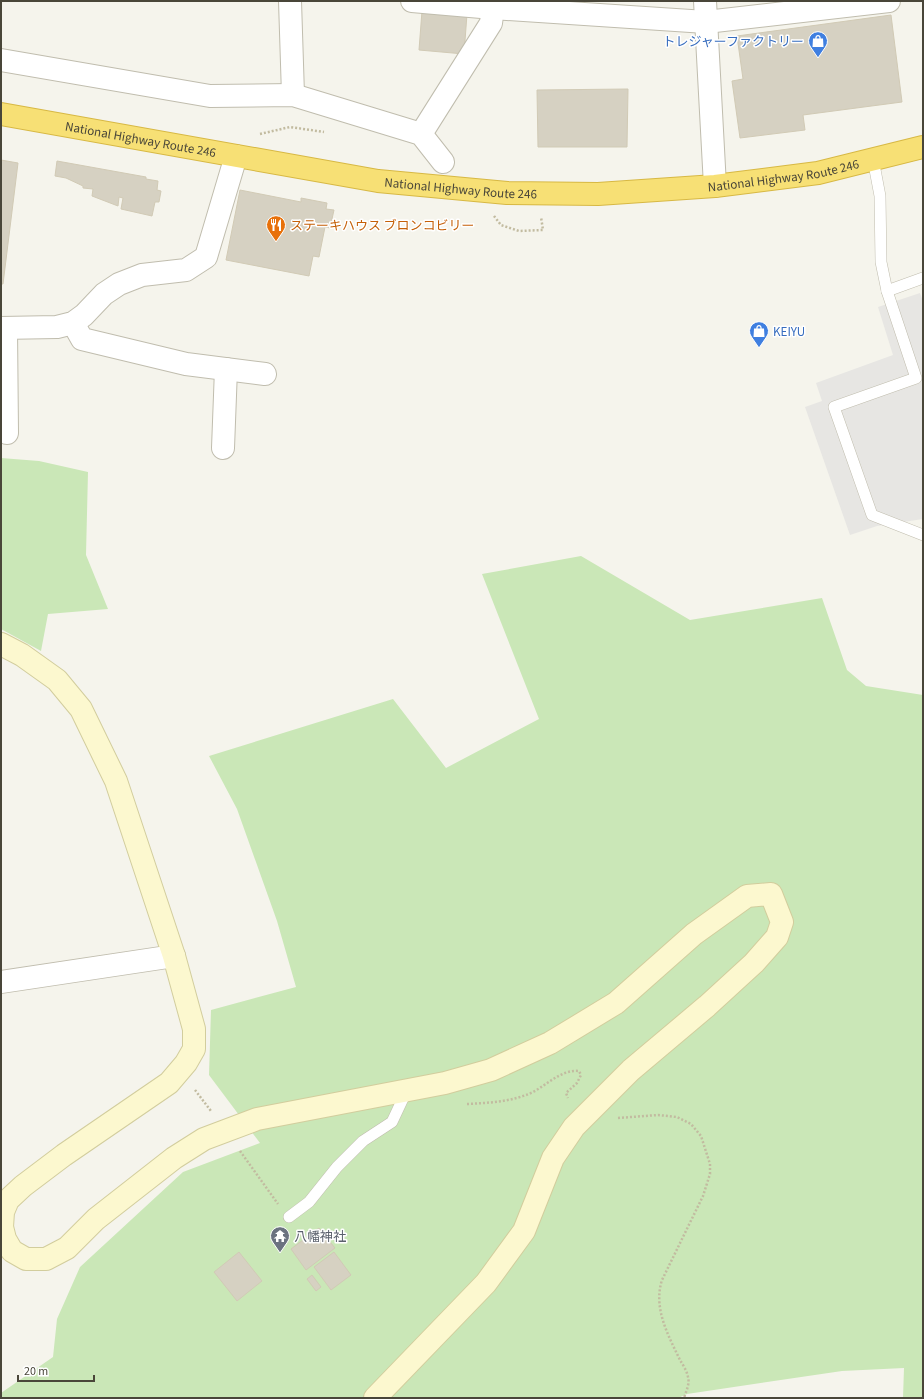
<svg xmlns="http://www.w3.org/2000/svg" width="924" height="1399" font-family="'Source Sans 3','Noto Sans JP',sans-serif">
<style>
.green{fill:#cae7b7}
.parking{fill:#e7e6e3}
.building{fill:#d6d1c2;stroke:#d1cab5}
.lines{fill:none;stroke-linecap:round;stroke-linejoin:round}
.lane-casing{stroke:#c0bdae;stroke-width:12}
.street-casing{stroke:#c0bdae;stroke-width:24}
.secondary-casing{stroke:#d2cd9d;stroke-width:24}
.highway-casing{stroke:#d7b844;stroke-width:24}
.path{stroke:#c2bba0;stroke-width:2.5;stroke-dasharray:2 2;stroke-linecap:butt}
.lane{stroke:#fff;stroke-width:11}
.street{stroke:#fff;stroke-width:22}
.secondary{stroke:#fcf8cf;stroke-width:22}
.highway{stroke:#f7e075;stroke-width:22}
.labels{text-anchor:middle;stroke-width:3;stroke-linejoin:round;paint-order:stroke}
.shop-label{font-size:13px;fill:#366cbe;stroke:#fff;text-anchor:end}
.street-label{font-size:13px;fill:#494639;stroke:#fff}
.food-label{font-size:13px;fill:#c56008;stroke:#fff;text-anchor:start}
.worship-label{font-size:13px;fill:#5b616d;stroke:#fff;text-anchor:start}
</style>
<rect width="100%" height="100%" fill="#f5f4ec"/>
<g class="green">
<path d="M 1,458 L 39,461 L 88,472 L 86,555 L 108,609 L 48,614 L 41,651 L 1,629 Z"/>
<path d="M 581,556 L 690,620 L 822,598 L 847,670 L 866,686 L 923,695 L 923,1398 L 903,1398 L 904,1368 L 842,1371 L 687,1394 L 678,1398 L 1,1398 L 1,1393 L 53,1357 L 57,1319 L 80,1267 L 183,1172 L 260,1143 L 209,1075 L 211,1010 L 296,987 L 277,921 L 237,809 L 209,756 L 393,699 L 446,768 L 539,719 L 482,574 Z"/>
</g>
<path class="parking" d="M 920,293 L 923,301 L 923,519 L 877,526 L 850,535 L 805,407 L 822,401 L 816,383 L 893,355 L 878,307 Z"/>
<g class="building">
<path d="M 422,11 L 467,14 L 464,54 L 419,50 Z"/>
<path d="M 891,15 L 902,102 L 803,115 L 805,130 L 740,138 L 732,81 L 743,79 L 737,36 Z"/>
<path d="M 628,89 L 627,147 L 538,147 L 537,90 Z"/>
<path d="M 1,160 L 18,163 L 3,284 L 1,284 Z"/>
<path d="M 57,161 L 146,177 L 146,179 L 158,181 L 157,190 L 161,191 L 159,202 L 155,202 L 152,216 L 121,209 L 123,198 L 119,197 L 118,206 L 92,196 L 93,189 L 83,188 L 83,186 L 66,178 L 55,176 Z"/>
<path d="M 240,190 L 301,202 L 301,198 L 327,203 L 326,209 L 334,210 L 330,228 L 325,227 L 319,257 L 313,256 L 309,276 L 226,260 Z"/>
<path d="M 319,1228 L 335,1248 L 306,1270 L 291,1249 Z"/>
<path d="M 239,1252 L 262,1281 L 237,1301 L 214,1272 Z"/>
<path d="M 334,1252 L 351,1275 L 331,1290 L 314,1267 Z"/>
<path d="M 312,1275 L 321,1287 L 316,1291 L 307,1279 Z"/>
</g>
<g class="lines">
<defs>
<g id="lane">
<path d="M 873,159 L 880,196 L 881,262 L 887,291 L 916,378 L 834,407 L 872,515 L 923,535"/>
<path d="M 887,291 L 923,278"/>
<path d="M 289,1217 L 309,1202 L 337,1167 L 363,1141 L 392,1122 L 407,1090"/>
</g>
<g id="street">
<path d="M 290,1 L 293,95"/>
<path d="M 412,1 L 493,8 L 706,22 L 889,1"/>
<path d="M 705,1 L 715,186"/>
<path d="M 1,60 L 210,96 L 293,95 L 421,134 L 443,162"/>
<path d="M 421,134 L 491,23 L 493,8"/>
<path d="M 73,323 L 82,339 L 186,364 L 265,374"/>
<path d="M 1,328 L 57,327 L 73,323 L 84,315 L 104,294 L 119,284 L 142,275 L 186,270 L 206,257 L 236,156"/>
<path d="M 6,328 L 7,433"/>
<path d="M 223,448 L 226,369"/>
<path d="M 1,982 L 174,956"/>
</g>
<path id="secondary" d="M 1,644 L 22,655 L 57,680 L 81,709 L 116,781 L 174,956 L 194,1029 L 194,1049 L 186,1063 L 169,1083 L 64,1155 L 23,1186 L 8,1200 L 3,1212 L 2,1227 L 5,1239 L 12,1251 L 26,1259 L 46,1259 L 67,1248 L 96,1219 L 174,1158 L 204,1139 L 257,1119 L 445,1083 L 491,1070 L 550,1043 L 616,1003 L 694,934 L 747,896 L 771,894 L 782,922 L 777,937 L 754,963 L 707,1006 L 631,1070 L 574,1127 L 553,1158 L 524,1231 L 486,1283 L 375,1398"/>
<g id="highway">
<path id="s1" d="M 1,114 L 378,181 L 507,193 L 598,194 L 715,186 L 818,173 L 923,147"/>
</g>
</defs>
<use href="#lane" class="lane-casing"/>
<use href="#street" class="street-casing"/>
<use href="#secondary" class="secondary-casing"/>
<use href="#highway" class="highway-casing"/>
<g class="path">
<path d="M 260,134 L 290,127 L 324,132"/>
<path d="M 494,216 L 501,225 L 519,231 L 543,230 L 541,217"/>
<path d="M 195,1090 L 211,1111"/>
<path d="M 467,1104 C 487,1103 507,1102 526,1095 C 544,1089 559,1069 579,1071 L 581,1075 L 577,1083 L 566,1093 L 568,1098"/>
<path d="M 618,1118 L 658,1115 L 677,1117 L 691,1124 L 701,1136 L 710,1164 L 710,1174 L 703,1196 L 662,1280 C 653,1308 668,1335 680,1360 C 683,1365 687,1371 688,1377 C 690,1384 686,1391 684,1398"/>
<path d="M 240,1151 L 278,1204"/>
<path d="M 299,1231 L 303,1237"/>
</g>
<use href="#lane" class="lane"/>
<use href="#street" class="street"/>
<use href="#secondary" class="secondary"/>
<use href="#highway" class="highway"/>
</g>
<defs>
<symbol id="shop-pin" viewBox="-11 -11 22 30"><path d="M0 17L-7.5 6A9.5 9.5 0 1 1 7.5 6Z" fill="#3f7fe0" stroke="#fff"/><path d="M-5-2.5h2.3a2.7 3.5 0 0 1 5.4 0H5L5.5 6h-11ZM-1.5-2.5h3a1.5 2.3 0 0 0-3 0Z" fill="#fff"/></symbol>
<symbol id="restaurant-pin" viewBox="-11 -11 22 30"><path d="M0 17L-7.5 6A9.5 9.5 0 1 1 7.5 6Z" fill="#e8710a" stroke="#fff"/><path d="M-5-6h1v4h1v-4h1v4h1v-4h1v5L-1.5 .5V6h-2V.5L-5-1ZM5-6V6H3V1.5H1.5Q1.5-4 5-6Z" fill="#fff"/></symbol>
<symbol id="temple-pin" viewBox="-11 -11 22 30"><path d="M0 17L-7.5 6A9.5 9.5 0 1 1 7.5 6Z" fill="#6b7280" stroke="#fff"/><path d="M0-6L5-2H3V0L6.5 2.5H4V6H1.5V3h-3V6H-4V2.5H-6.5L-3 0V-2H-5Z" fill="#fff"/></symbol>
</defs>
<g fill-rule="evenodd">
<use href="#shop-pin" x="807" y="30" width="22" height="30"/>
<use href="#restaurant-pin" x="265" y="214" width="22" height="30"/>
<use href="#shop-pin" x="748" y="320" width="22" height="30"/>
<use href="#temple-pin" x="269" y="1225" width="22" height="30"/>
</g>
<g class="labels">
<g class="shop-label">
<text x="804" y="46">トレジャーファクトリー</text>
<text x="773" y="336" text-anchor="start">KEIYU</text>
</g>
<g class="street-label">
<text dy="5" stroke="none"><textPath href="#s1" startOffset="142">National Highway Route 246</textPath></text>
<text dy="5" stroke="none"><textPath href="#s1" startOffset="790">National Highway Route 246</textPath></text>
<text dy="5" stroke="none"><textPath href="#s1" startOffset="466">National Highway Route 246</textPath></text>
</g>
<g class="food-label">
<text x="290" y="230">ステーキハウス ブロンコビリー</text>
</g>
<g class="worship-label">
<text x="294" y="1241">八幡神社</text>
</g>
</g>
<rect width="924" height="1399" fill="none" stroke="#494639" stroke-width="4"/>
<path d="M18 1375v6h76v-6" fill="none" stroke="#494639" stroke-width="2"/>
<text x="24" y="1375" font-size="12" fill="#494639" stroke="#ffffff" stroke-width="3" paint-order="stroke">20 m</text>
</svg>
